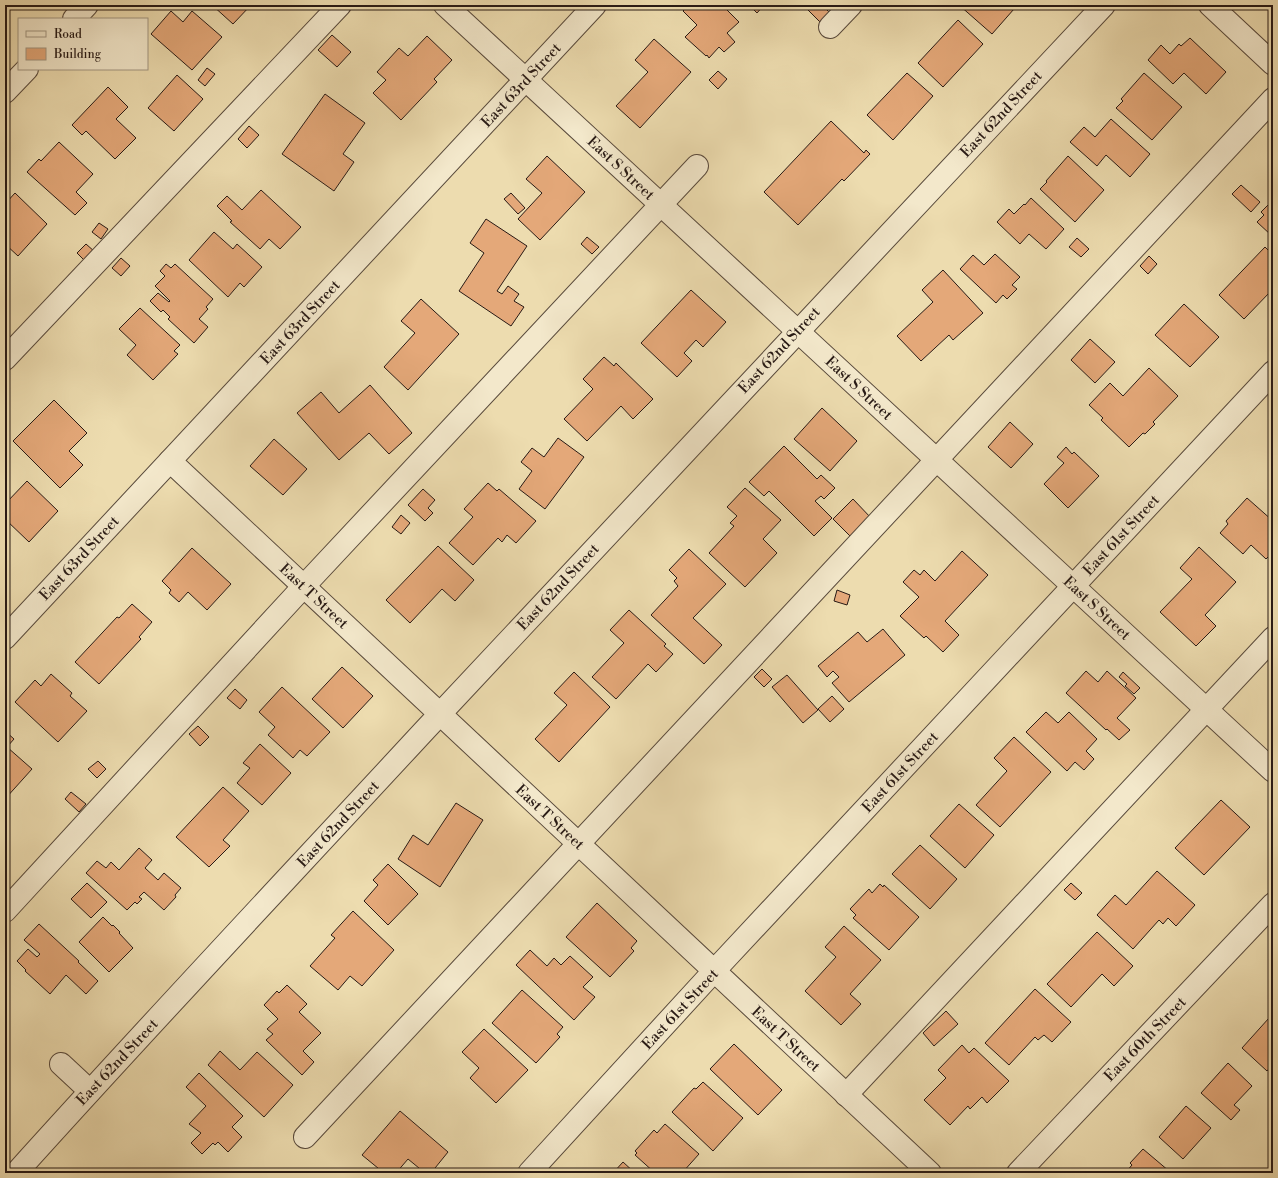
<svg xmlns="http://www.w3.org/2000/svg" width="1278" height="1178" font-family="'Libre Bodoni',serif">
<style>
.building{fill:#e4a879;stroke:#281a15}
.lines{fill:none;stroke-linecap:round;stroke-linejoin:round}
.minor-casing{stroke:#594a3c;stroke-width:24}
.minor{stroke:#f3e8cb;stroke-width:22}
.labels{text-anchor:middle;stroke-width:3.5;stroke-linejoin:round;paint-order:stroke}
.street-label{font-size:15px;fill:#281a15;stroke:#f3e8cb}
</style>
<rect width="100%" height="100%" fill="#eddcaf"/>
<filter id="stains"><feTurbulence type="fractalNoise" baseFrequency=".005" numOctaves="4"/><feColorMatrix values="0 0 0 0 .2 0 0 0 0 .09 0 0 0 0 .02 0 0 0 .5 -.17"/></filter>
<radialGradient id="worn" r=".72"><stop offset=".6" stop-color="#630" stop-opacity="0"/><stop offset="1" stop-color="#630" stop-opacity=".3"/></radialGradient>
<g class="building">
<path d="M 212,5 L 251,5 L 233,24 Z"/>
<path d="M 689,5 L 722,5 L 739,22 L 727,33 L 735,42 L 724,52 L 719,47 L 709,58 L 707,55 L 706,56 L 685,37 L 697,25 L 683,11 Z"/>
<path d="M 749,5 L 764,5 L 757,13 Z"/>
<path d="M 803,5 L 822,5 L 831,14 L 821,23 Z"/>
<path d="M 959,5 L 1009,5 L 1014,9 L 992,34 Z"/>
<path d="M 171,11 L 183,22 L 192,11 L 222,37 L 192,70 L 151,34 Z"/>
<path d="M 958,20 L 983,44 L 943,87 L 918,63 Z"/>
<path d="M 332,35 L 351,52 L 337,67 L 318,50 Z"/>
<path d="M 427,36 L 452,60 L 434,79 L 437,82 L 401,120 L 373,93 L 386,80 L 377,72 L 399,48 L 408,56 Z"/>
<path d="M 1190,38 L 1226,72 L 1206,94 L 1184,73 L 1173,84 L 1148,60 L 1161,45 L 1170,54 L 1179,44 L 1181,46 Z"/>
<path d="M 654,39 L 691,72 L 640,128 L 616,106 L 648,72 L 635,60 Z"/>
<path d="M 207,68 L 215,74 L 205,86 L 198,80 Z"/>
<path d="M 718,71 L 727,79 L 718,89 L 709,80 Z"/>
<path d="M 907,73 L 933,96 L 893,140 L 867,115 Z"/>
<path d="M 1144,73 L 1182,107 L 1152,140 L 1116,108 L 1123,101 L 1121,99 Z"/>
<path d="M 177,75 L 203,99 L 174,131 L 148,108 Z"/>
<path d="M 108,87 L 128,107 L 116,119 L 136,138 L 115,159 L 86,131 L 82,135 L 72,125 Z"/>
<path d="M 325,94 L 365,123 L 343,154 L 354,162 L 334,191 L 282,154 Z"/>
<path d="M 1111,119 L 1150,154 L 1130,177 L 1106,155 L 1097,166 L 1070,142 L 1084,127 L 1095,137 Z"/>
<path d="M 831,121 L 864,153 L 866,150 L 870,154 L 844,181 L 842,179 L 798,225 L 764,192 Z"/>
<path d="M 249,126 L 259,135 L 247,148 L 238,139 Z"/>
<path d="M 59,142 L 93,174 L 76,192 L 87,203 L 75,215 L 27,172 L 39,159 L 41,161 Z"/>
<path d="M 547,156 L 585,192 L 540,240 L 518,219 L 542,193 L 526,179 Z"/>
<path d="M 1068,156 L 1104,190 L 1075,222 L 1040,189 L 1047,182 L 1046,181 Z"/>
<path d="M 1241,185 L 1260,202 L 1251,212 L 1232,194 Z"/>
<path d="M 261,190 L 301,227 L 280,249 L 269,239 L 260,249 L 230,222 L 232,221 L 217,206 L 227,196 L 242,210 Z"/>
<path d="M 15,193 L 47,224 L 18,256 L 5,244 L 5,204 Z"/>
<path d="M 511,193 L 525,208 L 518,214 L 504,199 Z"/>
<path d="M 1031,198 L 1064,229 L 1046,249 L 1029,234 L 1020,244 L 997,222 L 1009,209 L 1014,214 L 1024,204 L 1025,205 Z"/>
<path d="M 1273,200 L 1273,233 L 1271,235 L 1257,222 L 1264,215 L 1261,212 Z"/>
<path d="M 486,219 L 527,246 L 497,291 L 502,294 L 508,286 L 519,294 L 514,301 L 524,307 L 511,326 L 459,291 L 484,253 L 470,243 Z"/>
<path d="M 99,223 L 108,229 L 101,239 L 92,232 Z"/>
<path d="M 214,232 L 233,249 L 237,244 L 262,267 L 244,287 L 240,283 L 228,297 L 189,260 Z"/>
<path d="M 587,237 L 599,247 L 592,254 L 581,244 Z"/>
<path d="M 1077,238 L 1089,249 L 1081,257 L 1069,247 Z"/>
<path d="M 86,244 L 95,252 L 86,262 L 77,253 Z"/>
<path d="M 1265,247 L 1273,255 L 1273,283 L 1268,288 L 1271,291 L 1244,319 L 1219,295 Z"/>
<path d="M 995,254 L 1020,277 L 1012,285 L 1017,289 L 1007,299 L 1003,295 L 996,303 L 960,269 L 973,255 L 984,265 Z"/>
<path d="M 1149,256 L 1157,264 L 1148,274 L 1140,266 Z"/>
<path d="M 121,258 L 130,266 L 121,276 L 112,268 Z"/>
<path d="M 166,264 L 171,268 L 175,264 L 213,299 L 206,307 L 208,309 L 199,319 L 208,327 L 194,343 L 168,319 L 170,317 L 163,310 L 161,312 L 150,301 L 158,293 L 169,302 L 170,301 L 155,286 L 165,276 L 160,271 Z"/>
<path d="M 943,270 L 983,313 L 953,340 L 949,335 L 921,361 L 897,336 L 933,302 L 922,290 Z"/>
<path d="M 691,290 L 726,322 L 703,347 L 696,340 L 684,353 L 692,361 L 677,377 L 641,343 Z"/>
<path d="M 421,299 L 459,334 L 408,390 L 384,367 L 415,333 L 401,321 Z"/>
<path d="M 1184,304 L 1219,337 L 1190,367 L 1155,335 Z"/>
<path d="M 140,308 L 180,345 L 174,351 L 178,354 L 153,380 L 127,355 L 136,345 L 119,329 Z"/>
<path d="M 1090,339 L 1115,362 L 1095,383 L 1071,360 Z"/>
<path d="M 604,357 L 614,366 L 616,363 L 653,399 L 633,419 L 621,406 L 587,441 L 564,419 L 593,389 L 583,379 Z"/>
<path d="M 1149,368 L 1178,396 L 1153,422 L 1155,424 L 1145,434 L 1143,433 L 1129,447 L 1101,420 L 1103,418 L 1089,405 L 1110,383 L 1123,396 Z"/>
<path d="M 370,385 L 412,433 L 389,454 L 369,433 L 339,460 L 297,413 L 321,392 L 339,413 Z"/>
<path d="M 54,400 L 87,433 L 69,451 L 83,465 L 60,488 L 13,441 Z"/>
<path d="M 822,408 L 857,441 L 830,471 L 794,439 Z"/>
<path d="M 1010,422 L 1033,444 L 1011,468 L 988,447 Z"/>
<path d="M 558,438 L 584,457 L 545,509 L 519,489 L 532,471 L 521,462 L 532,448 L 544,457 Z"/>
<path d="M 274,439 L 307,469 L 283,495 L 250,466 Z"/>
<path d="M 784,446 L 817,479 L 821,475 L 835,488 L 824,499 L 821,496 L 815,501 L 832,518 L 814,536 L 769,491 L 764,496 L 749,482 Z"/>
<path d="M 1066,447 L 1072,454 L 1074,452 L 1099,476 L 1068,508 L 1044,484 L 1064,463 L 1057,457 Z"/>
<path d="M 27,481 L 58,511 L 29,542 L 5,519 L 5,504 Z"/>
<path d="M 488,483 L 497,491 L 499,489 L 536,521 L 516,543 L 507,535 L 502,542 L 498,538 L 473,565 L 449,543 L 473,517 L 464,509 Z"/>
<path d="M 745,488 L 781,520 L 763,539 L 777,553 L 745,587 L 709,553 L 734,526 L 730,523 L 737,516 L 727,507 Z"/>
<path d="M 423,489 L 435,500 L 428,508 L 433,513 L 425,521 L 408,505 Z"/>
<path d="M 1247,498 L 1273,521 L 1273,552 L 1266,559 L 1251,545 L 1243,554 L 1220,533 L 1228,524 L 1226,521 Z"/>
<path d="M 853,499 L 872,519 L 852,538 L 833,519 Z"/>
<path d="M 401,515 L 410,523 L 401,534 L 392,527 Z"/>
<path d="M 438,546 L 474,580 L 455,601 L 442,589 L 410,623 L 386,600 Z"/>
<path d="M 1199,547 L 1236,582 L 1205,615 L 1216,626 L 1196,646 L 1160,612 L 1192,579 L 1180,568 Z"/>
<path d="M 192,548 L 231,584 L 207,610 L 188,592 L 179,602 L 169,593 L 171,590 L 162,581 Z"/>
<path d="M 689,549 L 726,584 L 693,618 L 722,645 L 704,664 L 651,615 L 678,586 L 674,581 L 677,578 L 669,570 Z"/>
<path d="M 962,551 L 988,575 L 945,621 L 959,635 L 943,652 L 926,636 L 924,638 L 900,616 L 919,597 L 903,582 L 914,570 L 920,575 L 924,570 L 935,581 Z"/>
<path d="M 837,590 L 850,595 L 847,605 L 834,601 Z"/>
<path d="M 132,604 L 152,622 L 139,637 L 141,639 L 99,684 L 75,662 L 117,617 L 119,618 Z"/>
<path d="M 629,610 L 666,644 L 664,646 L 673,654 L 656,672 L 648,664 L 616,699 L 592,677 L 624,643 L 610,630 Z"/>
<path d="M 883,629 L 905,655 L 849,702 L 832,683 L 839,677 L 833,671 L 827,677 L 818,666 L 858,632 L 867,642 Z"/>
<path d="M 342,667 L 373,696 L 343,728 L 312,699 Z"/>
<path d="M 762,669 L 772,679 L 764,687 L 754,677 Z"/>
<path d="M 1086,671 L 1098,682 L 1107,671 L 1136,698 L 1117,718 L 1130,730 L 1119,740 L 1107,729 L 1106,730 L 1066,693 Z"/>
<path d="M 574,672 L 610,707 L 559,762 L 535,739 L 567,705 L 554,693 Z"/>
<path d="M 1123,672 L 1140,688 L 1134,694 L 1125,686 L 1127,684 L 1119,677 Z"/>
<path d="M 51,674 L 72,693 L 70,696 L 87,711 L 58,742 L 15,702 L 35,680 L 41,686 Z"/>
<path d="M 787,675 L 818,710 L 803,723 L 772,687 Z"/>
<path d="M 282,687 L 330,732 L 307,756 L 300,750 L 293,758 L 268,735 L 275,727 L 259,712 Z"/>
<path d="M 235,689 L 247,700 L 240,709 L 227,698 Z"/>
<path d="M 832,696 L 844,709 L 830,722 L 818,709 Z"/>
<path d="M 1046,712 L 1058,723 L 1069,712 L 1097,739 L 1086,751 L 1094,759 L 1084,770 L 1075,762 L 1067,771 L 1026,732 Z"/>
<path d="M 198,726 L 209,737 L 200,746 L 189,734 Z"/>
<path d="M 5,731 L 14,739 L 7,747 L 32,769 L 5,799 Z"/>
<path d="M 1014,737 L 1051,772 L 1000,827 L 976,805 L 1007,771 L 994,758 Z"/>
<path d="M 260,744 L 291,773 L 262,805 L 237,783 L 250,768 L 243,763 Z"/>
<path d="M 98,761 L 106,769 L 97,778 L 88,769 Z"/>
<path d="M 223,787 L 249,811 L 223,840 L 230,846 L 209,867 L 176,837 Z"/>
<path d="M 71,792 L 86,804 L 79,812 L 65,799 Z"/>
<path d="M 1221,800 L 1250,827 L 1204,875 L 1175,848 Z"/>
<path d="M 456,803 L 483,820 L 440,887 L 398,859 L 413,835 L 428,845 Z"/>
<path d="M 959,804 L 994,835 L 965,868 L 930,836 Z"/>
<path d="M 920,845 L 957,879 L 930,909 L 892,874 Z"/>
<path d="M 139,848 L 152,860 L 145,868 L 158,880 L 164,873 L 181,888 L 175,895 L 176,897 L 164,910 L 144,892 L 139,897 L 142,899 L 137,904 L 135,902 L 127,910 L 86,873 L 97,861 L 106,868 L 111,862 L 119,870 Z"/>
<path d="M 388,864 L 418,894 L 388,925 L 364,901 L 378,885 L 373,880 Z"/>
<path d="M 1157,871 L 1195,905 L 1176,926 L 1168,918 L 1163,924 L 1159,920 L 1133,949 L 1097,915 L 1115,895 L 1126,905 Z"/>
<path d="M 87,883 L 107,902 L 91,918 L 71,899 Z"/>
<path d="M 1071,883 L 1082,893 L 1075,900 L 1064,890 Z"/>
<path d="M 880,884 L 883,887 L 884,885 L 919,917 L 889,950 L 853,918 L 856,915 L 850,909 L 869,889 L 872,893 Z"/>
<path d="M 597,903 L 637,941 L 631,948 L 634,951 L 610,977 L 566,937 Z"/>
<path d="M 353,911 L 394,950 L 362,986 L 350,976 L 338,990 L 310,966 L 335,938 L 331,935 Z"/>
<path d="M 103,917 L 112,926 L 113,925 L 120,932 L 119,933 L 133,948 L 109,972 L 79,942 Z"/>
<path d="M 39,924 L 79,961 L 78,962 L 98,981 L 86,994 L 66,975 L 50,994 L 25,971 L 26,970 L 17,961 L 28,949 L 37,957 L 40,954 L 24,940 Z"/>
<path d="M 844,926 L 881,960 L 850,994 L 861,1004 L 841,1025 L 805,991 L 836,957 L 825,947 Z"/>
<path d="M 1097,932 L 1133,966 L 1114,986 L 1102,974 L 1071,1007 L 1047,984 Z"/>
<path d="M 530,950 L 547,966 L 554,958 L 561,965 L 570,956 L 593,977 L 583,987 L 595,997 L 574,1020 L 516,965 Z"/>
<path d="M 287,985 L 307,1004 L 299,1012 L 321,1033 L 303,1051 L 314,1062 L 302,1075 L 266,1040 L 273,1034 L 267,1029 L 278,1019 L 264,1005 L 277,991 L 279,993 Z"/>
<path d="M 1035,989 L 1071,1022 L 1052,1042 L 1044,1035 L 1038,1040 L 1035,1037 L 1009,1065 L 985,1043 Z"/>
<path d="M 522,990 L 563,1027 L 557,1034 L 560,1037 L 536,1063 L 492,1023 Z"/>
<path d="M 946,1011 L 958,1024 L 934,1046 L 923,1033 Z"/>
<path d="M 1269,1018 L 1273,1022 L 1273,1064 L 1267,1071 L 1242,1048 Z"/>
<path d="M 484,1029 L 528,1070 L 496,1103 L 470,1078 L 479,1068 L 462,1052 Z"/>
<path d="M 734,1044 L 782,1090 L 758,1115 L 710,1069 Z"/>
<path d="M 962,1045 L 969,1053 L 974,1048 L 1009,1081 L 987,1103 L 982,1097 L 970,1109 L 968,1106 L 950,1125 L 924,1100 L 946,1078 L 938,1070 Z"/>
<path d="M 220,1051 L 240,1070 L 257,1052 L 293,1085 L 264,1117 L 208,1065 Z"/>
<path d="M 1228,1063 L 1252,1086 L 1234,1105 L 1240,1110 L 1231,1120 L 1201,1093 Z"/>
<path d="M 199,1073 L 243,1116 L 232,1127 L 242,1137 L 228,1152 L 218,1142 L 215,1145 L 213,1143 L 202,1154 L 191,1143 L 201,1133 L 189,1124 L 206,1106 L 186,1087 Z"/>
<path d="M 703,1082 L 743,1118 L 713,1151 L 672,1112 L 694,1088 L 696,1089 Z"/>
<path d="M 1186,1106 L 1211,1128 L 1183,1159 L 1159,1137 Z"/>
<path d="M 400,1111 L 448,1152 L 431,1173 L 425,1173 L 408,1159 L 396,1173 L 384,1173 L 362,1155 Z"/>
<path d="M 665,1124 L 699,1154 L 682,1173 L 655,1173 L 635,1155 L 637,1153 L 635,1151 L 654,1130 L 657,1133 Z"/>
<path d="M 1143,1149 L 1169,1171 L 1167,1173 L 1125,1173 L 1132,1165 L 1130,1163 Z"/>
<path d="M 623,1162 L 635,1173 L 613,1173 Z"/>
</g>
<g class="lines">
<defs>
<g id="minor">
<path d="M 445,5 L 1273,771"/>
<path d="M 1210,5 L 1273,64"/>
<path d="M 74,19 L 87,5"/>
<path d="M 830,27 L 851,5"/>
<path d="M 5,92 L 27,69"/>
<path d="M 5,359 L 340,5"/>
<path d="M 170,461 L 930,1173"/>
<path d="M 5,638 L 595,5"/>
<path d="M 5,911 L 304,586 L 697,166"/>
<path d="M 61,1064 L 90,1091"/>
<path d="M 846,1095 L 1273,638"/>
<path d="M 305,1137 L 1273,99"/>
<path d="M 16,1173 C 150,1024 288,878 424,731 C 650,488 877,246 1104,5"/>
<path d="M 529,1173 L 714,971 L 1273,372"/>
<path d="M 1018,1173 L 1273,904"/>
</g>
</defs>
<use href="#minor" class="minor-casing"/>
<use href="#minor" class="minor"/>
</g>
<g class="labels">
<g class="street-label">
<text transform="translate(521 85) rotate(-47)" y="5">East 63rd Street</text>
<text transform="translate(1001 114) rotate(-47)" y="5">East 62nd Street</text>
<text transform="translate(621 168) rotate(43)" y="5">East S Street</text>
<text transform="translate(300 322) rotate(-47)" y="5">East 63rd Street</text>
<text transform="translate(779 350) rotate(-47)" y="5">East 62nd Street</text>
<text transform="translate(859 388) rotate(43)" y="5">East S Street</text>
<text transform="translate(1121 535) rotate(-47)" y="5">East 61st Street</text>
<text transform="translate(79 558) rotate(-47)" y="5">East 63rd Street</text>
<text transform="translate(558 587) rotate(-47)" y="5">East 62nd Street</text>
<text transform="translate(314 596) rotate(43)" y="5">East T Street</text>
<text transform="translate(1097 608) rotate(43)" y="5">East S Street</text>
<text transform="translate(900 772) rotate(-47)" y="5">East 61st Street</text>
<text transform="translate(550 817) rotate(43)" y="5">East T Street</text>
<text transform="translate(338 824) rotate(-47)" y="5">East 62nd Street</text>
<text transform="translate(680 1009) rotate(-47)" y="5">East 61st Street</text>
<text transform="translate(786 1039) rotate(43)" y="5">East T Street</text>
<text transform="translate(1145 1039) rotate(-46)" y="5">East 60th Street</text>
<text transform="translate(117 1062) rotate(-47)" y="5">East 62nd Street</text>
</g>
</g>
<rect width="1278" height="1178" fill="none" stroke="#eddcaf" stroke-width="20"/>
<rect x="6" y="6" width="1266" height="1166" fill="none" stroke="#281a15" stroke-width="2"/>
<rect x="10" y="10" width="1258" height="1158" fill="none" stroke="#281a15"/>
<rect x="18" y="18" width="130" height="52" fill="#f3e8cb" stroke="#a29682"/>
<rect x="26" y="31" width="20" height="6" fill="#f3e8cb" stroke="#a29682"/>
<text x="54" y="38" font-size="12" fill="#281a15">Road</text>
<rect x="26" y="48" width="20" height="12" fill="#e4a879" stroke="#a29682"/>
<text x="54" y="58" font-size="12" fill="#281a15">Building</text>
<rect width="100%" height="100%" filter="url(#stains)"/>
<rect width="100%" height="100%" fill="url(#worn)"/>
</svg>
